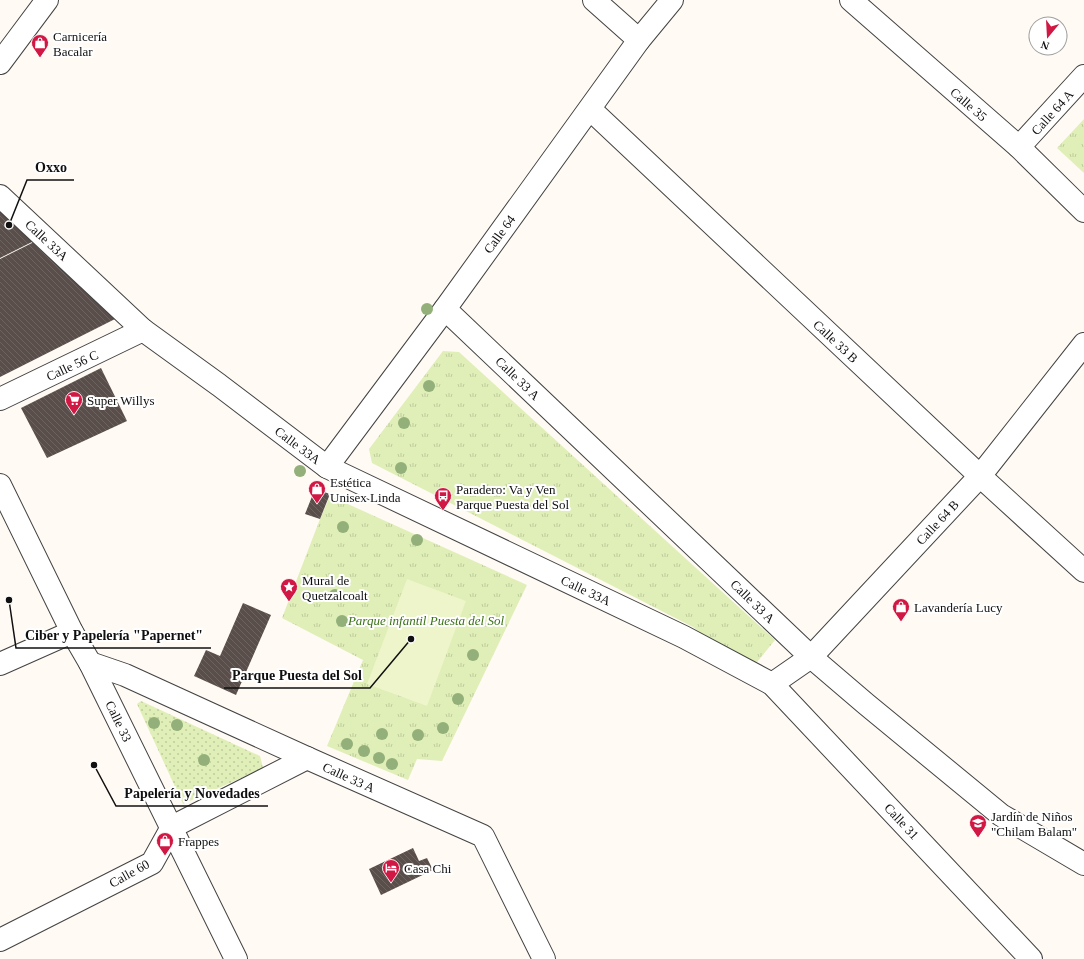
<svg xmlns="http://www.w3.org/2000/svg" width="1084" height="959" font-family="'Times New Roman',serif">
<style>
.grass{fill:url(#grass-dots)}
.park{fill:url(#park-tufts)}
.pitch{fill:#eef5ca}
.building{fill:url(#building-back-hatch)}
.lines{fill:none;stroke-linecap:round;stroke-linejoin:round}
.minor-casing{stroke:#434343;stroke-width:24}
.minor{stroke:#fff;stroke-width:22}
.tree{fill:#93af7a}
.labels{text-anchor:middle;stroke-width:4;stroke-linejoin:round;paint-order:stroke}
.poi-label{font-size:13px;fill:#101010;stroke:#fff;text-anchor:start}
.street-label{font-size:13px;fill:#101010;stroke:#fff}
.park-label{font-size:13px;font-style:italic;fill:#3b7117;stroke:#fff}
.leader{fill:none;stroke:#101010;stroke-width:1.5}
.callout-dot{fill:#101010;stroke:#fff;stroke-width:1.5}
.callout-label{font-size:14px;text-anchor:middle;font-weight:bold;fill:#101010;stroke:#fff;stroke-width:4;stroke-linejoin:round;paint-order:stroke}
</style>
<defs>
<pattern id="grass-dots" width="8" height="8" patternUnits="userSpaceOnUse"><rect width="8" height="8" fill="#dfefb7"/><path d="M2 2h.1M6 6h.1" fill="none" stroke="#becc9c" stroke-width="1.8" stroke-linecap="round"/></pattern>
<pattern id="park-tufts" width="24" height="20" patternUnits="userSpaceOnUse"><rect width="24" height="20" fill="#dfefb7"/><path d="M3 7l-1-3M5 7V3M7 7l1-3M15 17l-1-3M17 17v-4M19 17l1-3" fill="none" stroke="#becc9c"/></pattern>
<pattern id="building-back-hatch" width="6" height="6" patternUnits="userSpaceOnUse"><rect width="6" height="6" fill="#5a4e4b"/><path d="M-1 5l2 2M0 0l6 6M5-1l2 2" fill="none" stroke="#6d6361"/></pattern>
</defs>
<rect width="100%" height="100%" fill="#fffaf3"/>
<path class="grass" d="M 141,701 L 260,756 L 263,768 L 183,804 L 137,704 Z"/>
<g class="park">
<path d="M 1084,119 L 1084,173 L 1057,148 Z"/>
<path d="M 443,351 L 459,352 L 775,640 L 749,672 L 693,627 L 372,463 L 369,449 Z"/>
<path d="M 330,496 L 527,585 L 442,761 L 417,759 L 408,780 L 327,746 L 363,660 L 282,618 L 320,519 Z"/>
</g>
<path class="pitch" d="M 407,579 L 466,601 L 427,706 L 367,684 Z"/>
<g class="building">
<path d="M 0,209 L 34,241 L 0,258 Z"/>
<path d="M 34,242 L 115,319 L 0,377 L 0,259 Z"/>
<path d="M 101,368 L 127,421 L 47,458 L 21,408 Z"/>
<path d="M 315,489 L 330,494 L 320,519 L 305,514 Z"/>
<path d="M 243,603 L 271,615 L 236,695 L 194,676 L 206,650 L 220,656 Z"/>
<path d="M 413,848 L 419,861 L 427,858 L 433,870 L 381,895 L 369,869 Z"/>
</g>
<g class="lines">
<defs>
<g id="minor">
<path d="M 594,0 L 639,40"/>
<path d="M 851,0 L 1019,147 L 1084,211"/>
<path d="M 0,63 L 47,0"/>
<path d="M 590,109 L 980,476 L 1084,571"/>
<path d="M 1019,147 L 1084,76"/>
<path d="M 0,196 L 143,330 L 219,385 L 327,467 L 684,637 L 772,684 L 1031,959"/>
<path d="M 445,309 L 811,657 L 866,704 L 1001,815 L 1084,864"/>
<path d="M 0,399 L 143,330"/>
<path d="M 327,467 L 445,309 L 639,40 L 672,0"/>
<path d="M 0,485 L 72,632 L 90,663 L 236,959"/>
<path d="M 90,663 L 125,675 L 307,758 L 483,836 L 544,959"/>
<path d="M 0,664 L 72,632"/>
<path d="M 772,684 L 811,657 L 980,476 L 1084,344"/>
<path d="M 0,940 L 152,863 L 172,827 L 307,758"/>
</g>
</defs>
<use href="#minor" class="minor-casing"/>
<use href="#minor" class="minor"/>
</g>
<g class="tree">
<circle cx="427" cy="309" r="6"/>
<circle cx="429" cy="386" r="6"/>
<circle cx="404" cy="423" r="6"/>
<circle cx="401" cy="468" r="6"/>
<circle cx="300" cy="471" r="6"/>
<circle cx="343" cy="527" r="6"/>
<circle cx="417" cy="540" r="6"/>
<circle cx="335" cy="595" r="6"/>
<circle cx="342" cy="621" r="6"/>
<circle cx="473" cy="655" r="6"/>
<circle cx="458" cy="699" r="6"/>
<circle cx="154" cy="723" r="6"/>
<circle cx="177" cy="725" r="6"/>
<circle cx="443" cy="728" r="6"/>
<circle cx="382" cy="734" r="6"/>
<circle cx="418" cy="735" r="6"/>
<circle cx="347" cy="744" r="6"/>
<circle cx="364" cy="751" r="6"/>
<circle cx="379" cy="758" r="6"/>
<circle cx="204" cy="760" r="6"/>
<circle cx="392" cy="764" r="6"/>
</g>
<defs>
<symbol id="shop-pin" viewBox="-11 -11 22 30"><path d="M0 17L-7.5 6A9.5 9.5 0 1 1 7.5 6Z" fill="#d11743" stroke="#fff"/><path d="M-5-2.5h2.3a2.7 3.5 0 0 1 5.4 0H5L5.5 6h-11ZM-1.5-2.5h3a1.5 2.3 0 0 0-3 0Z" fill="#fff"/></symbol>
<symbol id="supermarket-pin" viewBox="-11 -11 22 30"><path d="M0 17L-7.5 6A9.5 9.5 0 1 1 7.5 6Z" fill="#d11743" stroke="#fff"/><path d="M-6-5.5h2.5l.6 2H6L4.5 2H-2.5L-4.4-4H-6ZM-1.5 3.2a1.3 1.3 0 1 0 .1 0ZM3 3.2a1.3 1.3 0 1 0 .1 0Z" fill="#fff"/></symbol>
<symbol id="bus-pin" viewBox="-11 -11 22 30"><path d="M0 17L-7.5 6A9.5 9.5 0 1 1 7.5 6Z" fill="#d11743" stroke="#fff"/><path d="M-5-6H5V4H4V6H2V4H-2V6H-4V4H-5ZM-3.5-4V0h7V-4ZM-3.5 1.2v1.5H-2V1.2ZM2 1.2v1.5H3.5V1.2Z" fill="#fff"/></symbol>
<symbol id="sight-pin" viewBox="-11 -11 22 30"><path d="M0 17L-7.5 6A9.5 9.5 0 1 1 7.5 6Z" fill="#d11743" stroke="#fff"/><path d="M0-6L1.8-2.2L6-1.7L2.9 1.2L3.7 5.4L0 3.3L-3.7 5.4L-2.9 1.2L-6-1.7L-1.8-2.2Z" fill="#fff"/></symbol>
<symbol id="school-pin" viewBox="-11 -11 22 30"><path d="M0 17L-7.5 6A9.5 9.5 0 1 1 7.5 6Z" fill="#d11743" stroke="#fff"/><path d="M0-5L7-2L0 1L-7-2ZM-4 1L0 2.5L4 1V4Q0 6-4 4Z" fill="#fff"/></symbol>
<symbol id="hotel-pin" viewBox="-11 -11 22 30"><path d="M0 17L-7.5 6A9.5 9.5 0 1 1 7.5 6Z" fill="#d11743" stroke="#fff"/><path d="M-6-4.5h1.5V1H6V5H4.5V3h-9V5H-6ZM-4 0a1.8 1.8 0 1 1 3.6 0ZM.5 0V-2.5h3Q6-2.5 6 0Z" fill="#fff"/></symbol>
</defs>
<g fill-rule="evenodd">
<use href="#shop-pin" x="30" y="33" width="20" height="27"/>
<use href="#supermarket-pin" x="64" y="390" width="20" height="27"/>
<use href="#shop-pin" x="307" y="479" width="20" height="27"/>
<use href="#bus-pin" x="433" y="486" width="20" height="27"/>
<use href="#sight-pin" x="279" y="577" width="20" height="27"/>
<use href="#shop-pin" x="891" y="597" width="20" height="27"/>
<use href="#school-pin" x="968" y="813" width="20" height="27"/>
<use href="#shop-pin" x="155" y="831" width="20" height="27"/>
<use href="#hotel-pin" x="381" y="858" width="20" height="27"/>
</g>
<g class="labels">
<g class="poi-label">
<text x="53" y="41">Carnicería<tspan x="53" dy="15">Bacalar</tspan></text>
<text x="87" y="405">Super Willys</text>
<text x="330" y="487">Estética<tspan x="330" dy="15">Unisex Linda</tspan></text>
<text x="456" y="494">Paradero: Va y Ven<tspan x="456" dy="15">Parque Puesta del Sol</tspan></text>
<text x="302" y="585">Mural de<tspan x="302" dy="15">Quetzalcoalt</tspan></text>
<text x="914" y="612">Lavandería Lucy</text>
<text x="991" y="821">Jardín de Niños<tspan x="991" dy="15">"Chilam Balam"</tspan></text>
<text x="178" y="846">Frappes</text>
<text x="404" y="873">Casa Chi</text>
</g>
<g class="street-label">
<text transform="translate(969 104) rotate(41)" y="5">Calle 35</text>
<text transform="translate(1052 112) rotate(-48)" y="5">Calle 64 A</text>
<text transform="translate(499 234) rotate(-54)" y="5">Calle 64</text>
<text transform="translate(47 240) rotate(43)" y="5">Calle 33A</text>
<text transform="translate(836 341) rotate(43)" y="5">Calle 33 B</text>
<text transform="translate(72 365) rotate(-25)" y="5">Calle 56 C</text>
<text transform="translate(518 378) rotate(44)" y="5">Calle 33 A</text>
<text transform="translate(298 445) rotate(37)" y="5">Calle 33A</text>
<text transform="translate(937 522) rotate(-47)" y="5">Calle 64 B</text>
<text transform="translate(586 590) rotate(25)" y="5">Calle 33A</text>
<text transform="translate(753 601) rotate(44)" y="5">Calle 33 A</text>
<text transform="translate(119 721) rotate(64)" y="5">Calle 33</text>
<text transform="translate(349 777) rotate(24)" y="5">Calle 33 A</text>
<text transform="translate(902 821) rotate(47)" y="5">Calle 31</text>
<text transform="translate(129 873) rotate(-29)" y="5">Calle 60</text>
</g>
<g class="park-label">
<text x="426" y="625">Parque infantil Puesta del Sol</text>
</g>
</g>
<path class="leader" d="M9 225L27 180H74M9 600L16 648H211M411 639L370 688H224M94 765L116 806H268"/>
<g class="callout-dot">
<circle cx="9" cy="225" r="4"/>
<circle cx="9" cy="600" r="4"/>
<circle cx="411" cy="639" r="4"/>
<circle cx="94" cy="765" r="4"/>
</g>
<g class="callout-label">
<text x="51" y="172">Oxxo</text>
<text x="114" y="640">Ciber y Papelería "Papernet"</text>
<text x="297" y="680">Parque Puesta del Sol</text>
<text x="192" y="798">Papelería y Novedades</text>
</g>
<g transform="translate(1048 36) rotate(198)"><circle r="19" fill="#ffffff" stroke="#9f9f9f"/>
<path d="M0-3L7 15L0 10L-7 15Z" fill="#d11743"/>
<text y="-6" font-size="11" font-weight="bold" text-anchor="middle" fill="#101010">N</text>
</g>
</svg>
